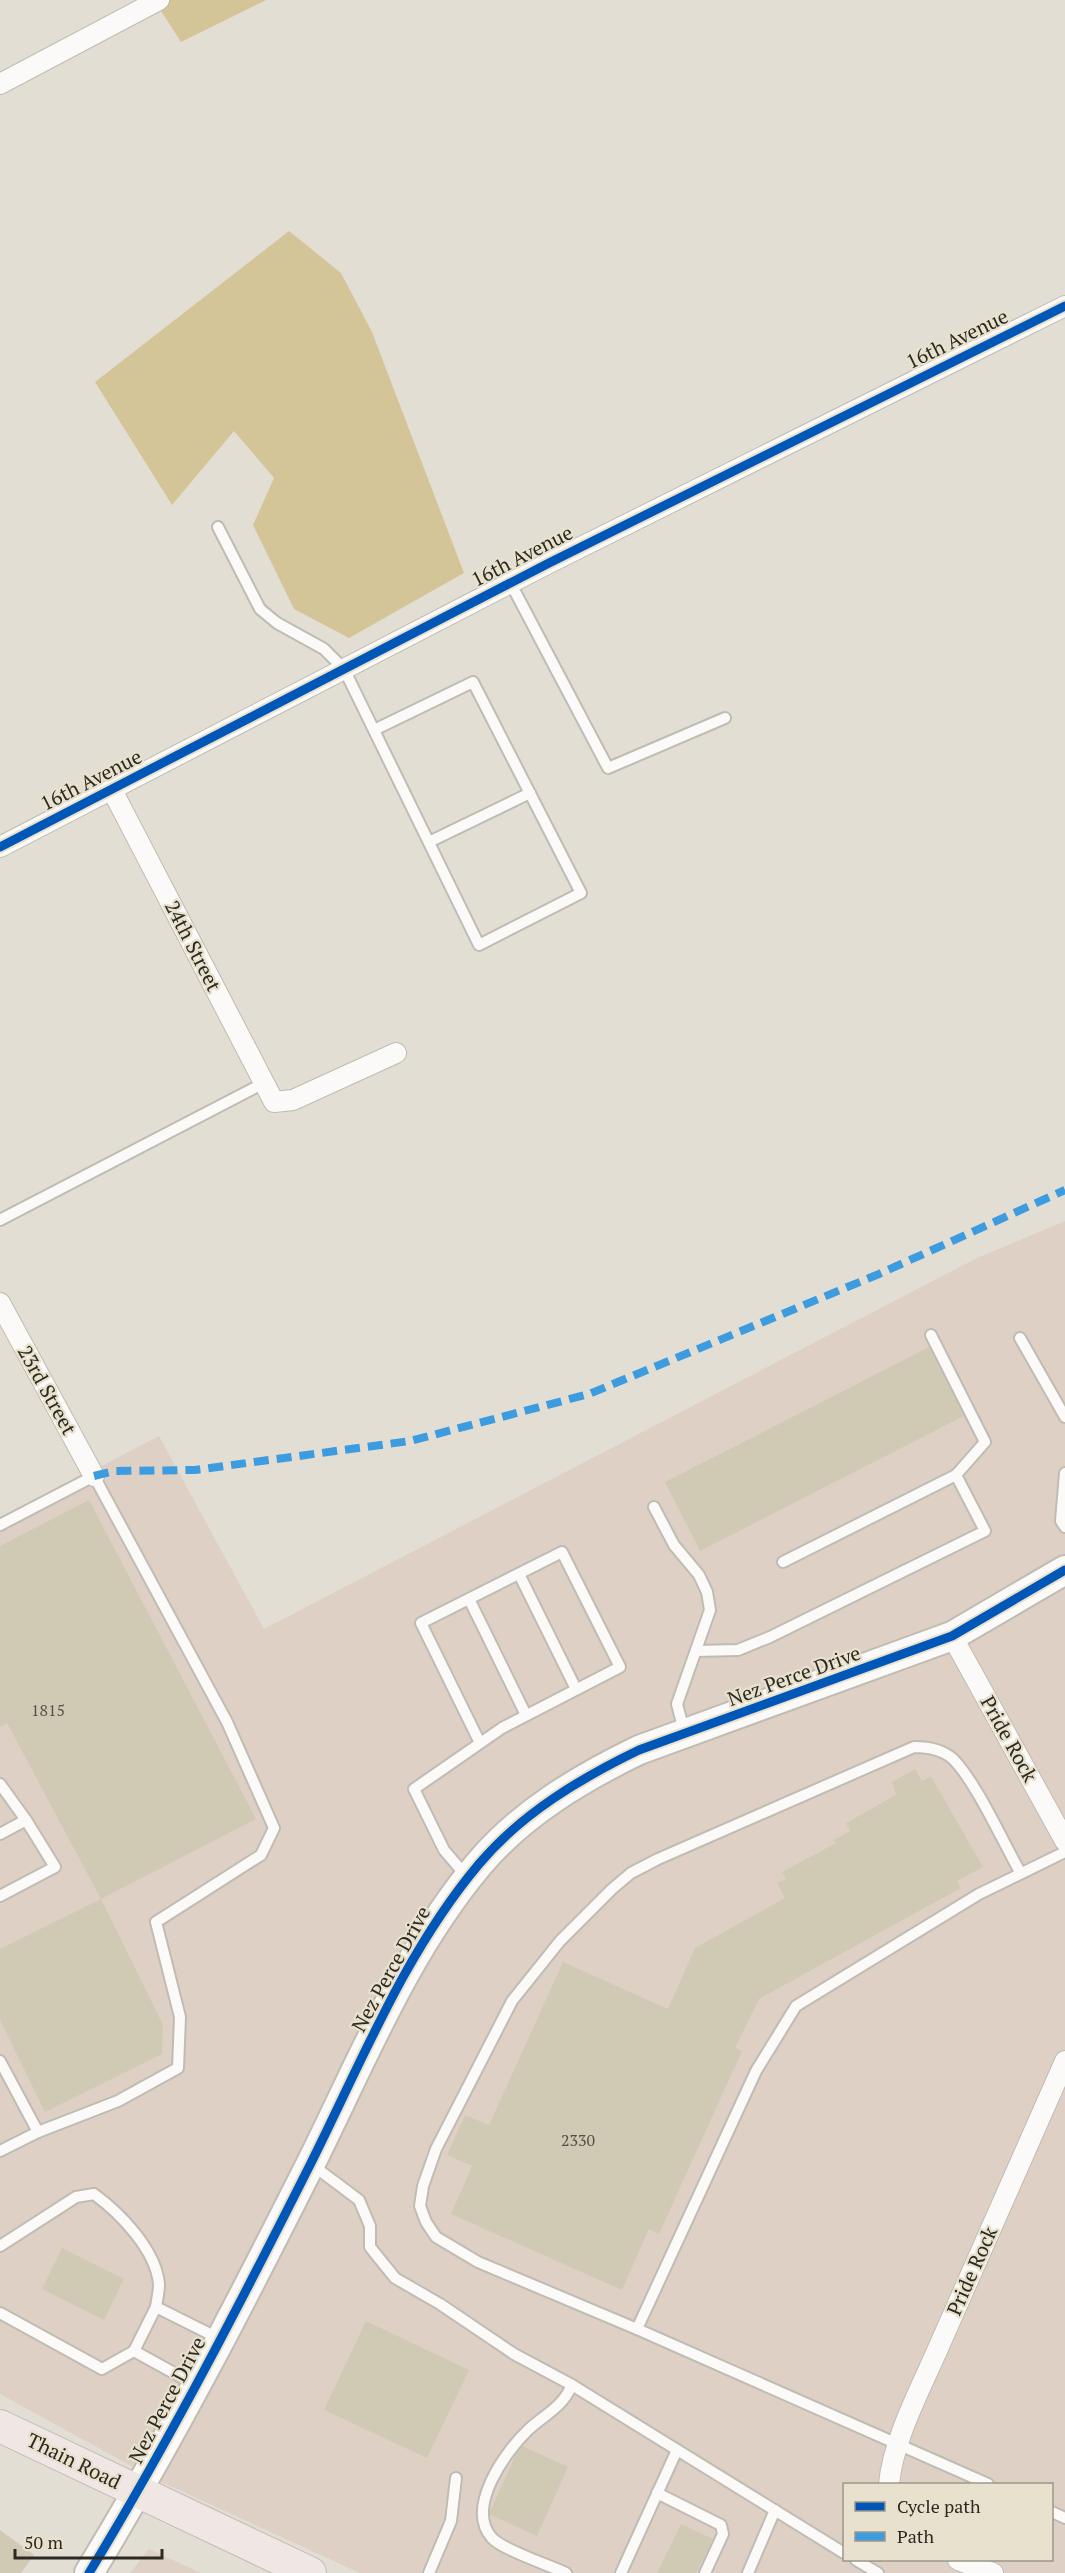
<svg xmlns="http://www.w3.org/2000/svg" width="1065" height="2573" font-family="'PT Serif',serif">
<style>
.commercial{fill:#dfd0c5;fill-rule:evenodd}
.green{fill:#d4c598}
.building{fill:#d0cab5}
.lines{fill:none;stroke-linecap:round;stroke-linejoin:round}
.lane-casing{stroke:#bfbcb3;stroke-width:14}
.street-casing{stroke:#bfbcb3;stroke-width:22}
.secondary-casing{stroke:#bfbcb3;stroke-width:32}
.primary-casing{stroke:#bfbcb7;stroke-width:34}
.lane{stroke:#fbfaf8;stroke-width:10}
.street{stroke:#fbfaf8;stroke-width:20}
.secondary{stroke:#fbfaf8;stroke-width:28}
.primary{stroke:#f0e6e4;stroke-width:32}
.quiet{stroke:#3d9ce0;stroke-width:8;stroke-dasharray:15 8;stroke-linecap:butt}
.cycleway-casing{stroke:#e8e1cd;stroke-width:13}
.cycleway{stroke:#0057b8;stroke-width:9}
.labels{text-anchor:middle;stroke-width:4.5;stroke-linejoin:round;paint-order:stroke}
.number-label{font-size:16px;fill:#555147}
.street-label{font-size:20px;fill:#2c2922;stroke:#e8e1cd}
</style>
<rect width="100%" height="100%" fill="#e2ded3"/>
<g class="commercial">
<path d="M 1065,1221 L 1065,2573 L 360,2573 L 157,2480 L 0,2394 L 0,1519 L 159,1436 L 264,1629 L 975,1259 ZM 844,2484 L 1052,2484 L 1052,2560 L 844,2560 Z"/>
<path d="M 149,2549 L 201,2573 L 130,2573 Z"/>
</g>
<g class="green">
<path d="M 154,0 L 266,0 L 181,42 Z"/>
<path d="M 289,231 L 341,273 L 372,332 L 464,573 L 349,638 L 294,609 L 253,525 L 274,478 L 234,431 L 172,505 L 95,382 Z"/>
</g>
<g class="building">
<path d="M 929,1347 L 964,1416 L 700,1551 L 665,1482 Z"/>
<path d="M 89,1500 L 256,1819 L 101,1899 L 7,1723 L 0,1727 L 0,1546 Z"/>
<path d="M 915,1769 L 922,1781 L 931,1776 L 983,1867 L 957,1881 L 961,1888 L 759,1999 L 735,2048 L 742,2051 L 659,2234 L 649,2229 L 622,2290 L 451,2214 L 472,2166 L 447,2155 L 465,2115 L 489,2125 L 563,1962 L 668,2009 L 695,1948 L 785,1898 L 777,1883 L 786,1879 L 782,1872 L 836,1843 L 834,1840 L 850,1831 L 846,1823 L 896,1795 L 892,1782 Z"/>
<path d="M 101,1899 L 163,2025 L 162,2054 L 45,2112 L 0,2020 L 0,1949 Z"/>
<path d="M 62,2248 L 124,2279 L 104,2320 L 42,2289 Z"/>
<path d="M 366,2321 L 469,2370 L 427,2458 L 324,2410 Z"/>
<path d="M 520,2445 L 568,2467 L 537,2536 L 489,2514 Z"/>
<path d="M 681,2524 L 713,2539 L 696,2573 L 657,2573 Z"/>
<path d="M 0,2530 L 34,2555 L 21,2573 L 0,2573 Z"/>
</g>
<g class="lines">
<defs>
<g id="lane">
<path d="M 218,527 L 260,609 L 277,623 L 324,649 L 344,669 L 479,945 L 581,893 L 473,682 L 374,730"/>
<path d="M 510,582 L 608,768 L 725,718"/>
<path d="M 429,842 L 530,793"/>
<path d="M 0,1220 L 264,1083"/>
<path d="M 931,1335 L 985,1442 L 956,1475"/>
<path d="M 1020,1338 L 1065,1417"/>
<path d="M 1065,1473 L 1061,1521 L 1065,1527"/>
<path d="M 654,1507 L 674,1545 L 699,1575 L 707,1592 L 710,1610 L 677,1704 L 684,1731"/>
<path d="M 0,1525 L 94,1476 L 227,1722 L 274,1828 L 261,1855 L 156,1922 L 180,2017 L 178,2068 L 118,2101 L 38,2132"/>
<path d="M 519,1574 L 576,1689"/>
<path d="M 469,1599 L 526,1715"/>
<path d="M 696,1651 L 738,1650 L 770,1637 L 985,1531 L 956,1475 L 783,1562"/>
<path d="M 0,1784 L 26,1820"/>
<path d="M 0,1834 L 26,1820 L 55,1867 L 0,1896"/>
<path d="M 468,1878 L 444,1850 L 414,1789 L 502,1728 L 620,1667 L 562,1552 L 421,1623 L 480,1743"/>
<path d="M 0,2061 L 38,2132 L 0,2151"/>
<path d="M 311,2164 L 359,2200 L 370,2226 L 370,2247 L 395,2278 L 440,2304 L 514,2354 L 572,2385 L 844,2553"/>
<path d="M 0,2246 L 76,2197 L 94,2194 C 120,2213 156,2250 159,2284 C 159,2291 157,2300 156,2307"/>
<path d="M 0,2313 L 102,2369 L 134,2351"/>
<path d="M 637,2329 L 756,2071 L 796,2006 L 979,1894 L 1065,1852"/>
<path d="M 194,2384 L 134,2351 L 156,2307 L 220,2339"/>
<path d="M 988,2484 L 637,2329 L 478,2262 L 436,2237 L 426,2222 L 420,2206 L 423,2186 L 436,2149 L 512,2001 L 560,1941 L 612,1889 L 631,1873 L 658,1859 L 914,1747 C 928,1747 942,1749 953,1759 C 976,1782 1003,1842 1020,1872"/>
<path d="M 657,2493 L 721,2525 L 723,2534 L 705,2573"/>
<path d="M 1052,2512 L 1065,2518"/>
<path d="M 856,2560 L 878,2573"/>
<path d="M 429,2573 L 451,2521 L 456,2478"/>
<path d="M 566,2573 C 549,2565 503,2550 492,2538 C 465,2508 505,2452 528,2430 C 545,2414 562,2408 572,2385"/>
<path d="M 621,2573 L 677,2450"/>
<path d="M 748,2573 L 775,2510"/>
</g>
<g id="street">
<path d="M 0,84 L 159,0"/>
<path d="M 112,790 L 274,1102 L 293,1100 L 396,1053"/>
<path d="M 0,847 L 549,563 L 1065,306"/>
<path d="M 0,1303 L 94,1476"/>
<path d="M 952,1636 L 1065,1841"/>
<path d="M 889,2484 C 893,2439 922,2386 940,2344 C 981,2250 1024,2156 1065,2061"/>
<path d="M 958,2560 L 993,2573"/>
</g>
<path id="secondary" d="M 89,2573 C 170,2440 241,2302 311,2163 C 362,2061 405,1952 479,1864 C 522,1813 581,1778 639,1750 L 952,1636 L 1065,1570"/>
<path id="primary" d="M 0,2426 L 310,2573"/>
</defs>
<use href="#lane" class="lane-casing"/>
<use href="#street" class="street-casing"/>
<use href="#secondary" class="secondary-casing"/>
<use href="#primary" class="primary-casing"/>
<use href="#lane" class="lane"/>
<use href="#street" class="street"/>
<use href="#secondary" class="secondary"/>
<use href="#primary" class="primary"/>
<path class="quiet" d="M 94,1476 L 114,1471 L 195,1470 L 410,1441 L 589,1394 L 879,1274 L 1065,1190"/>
<defs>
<g id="cycleway">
<path d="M 0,847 L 549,563 L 1065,306"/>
<path d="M 89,2573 C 170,2440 241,2302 311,2163 C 362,2061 405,1952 479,1864 C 522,1813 581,1778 639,1750 L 952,1636 L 1065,1570"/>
</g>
</defs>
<use href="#cycleway" class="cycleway-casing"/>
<use href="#cycleway" class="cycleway"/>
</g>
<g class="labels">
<g class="number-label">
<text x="48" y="1716">1815</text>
<text x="578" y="2146">2330</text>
</g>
<g class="street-label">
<text transform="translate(957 339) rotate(-26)" y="7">16th Avenue</text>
<text transform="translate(522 556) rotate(-27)" y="7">16th Avenue</text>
<text transform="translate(91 780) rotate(-27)" y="7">16th Avenue</text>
<text transform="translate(193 946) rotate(63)" y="7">24th Street</text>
<text transform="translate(47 1390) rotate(61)" y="7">23rd Street</text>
<text transform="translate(794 1676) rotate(-20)" y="7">Nez Perce Drive</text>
<text transform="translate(1009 1739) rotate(61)" y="7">Pride Rock</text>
<text transform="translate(391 1969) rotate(-61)" y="7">Nez Perce Drive</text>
<text transform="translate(972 2271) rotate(-66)" y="7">Pride Rock</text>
<text transform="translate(167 2400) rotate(-62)" y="7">Nez Perce Drive</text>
<text transform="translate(74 2461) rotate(26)" y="7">Thain Road</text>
</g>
</g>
<rect x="843" y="2483" width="210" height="78" fill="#e8e1cd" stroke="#9d9789" stroke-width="1.5"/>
<rect x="855" y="2502" width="30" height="9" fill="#0057b8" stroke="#9d9789" stroke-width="1.5"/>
<text x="897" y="2513" font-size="18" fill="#2c2922">Cycle path</text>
<rect x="855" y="2532" width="30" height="9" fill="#3d9ce0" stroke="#9d9789" stroke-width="1.5"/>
<text x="897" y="2543" font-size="18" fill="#2c2922">Path</text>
<path d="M15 2549v9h147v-9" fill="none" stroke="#2c2922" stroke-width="3"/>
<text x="24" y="2549" font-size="18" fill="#2c2922" stroke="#e8e1cd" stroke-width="4.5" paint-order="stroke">50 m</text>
</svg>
